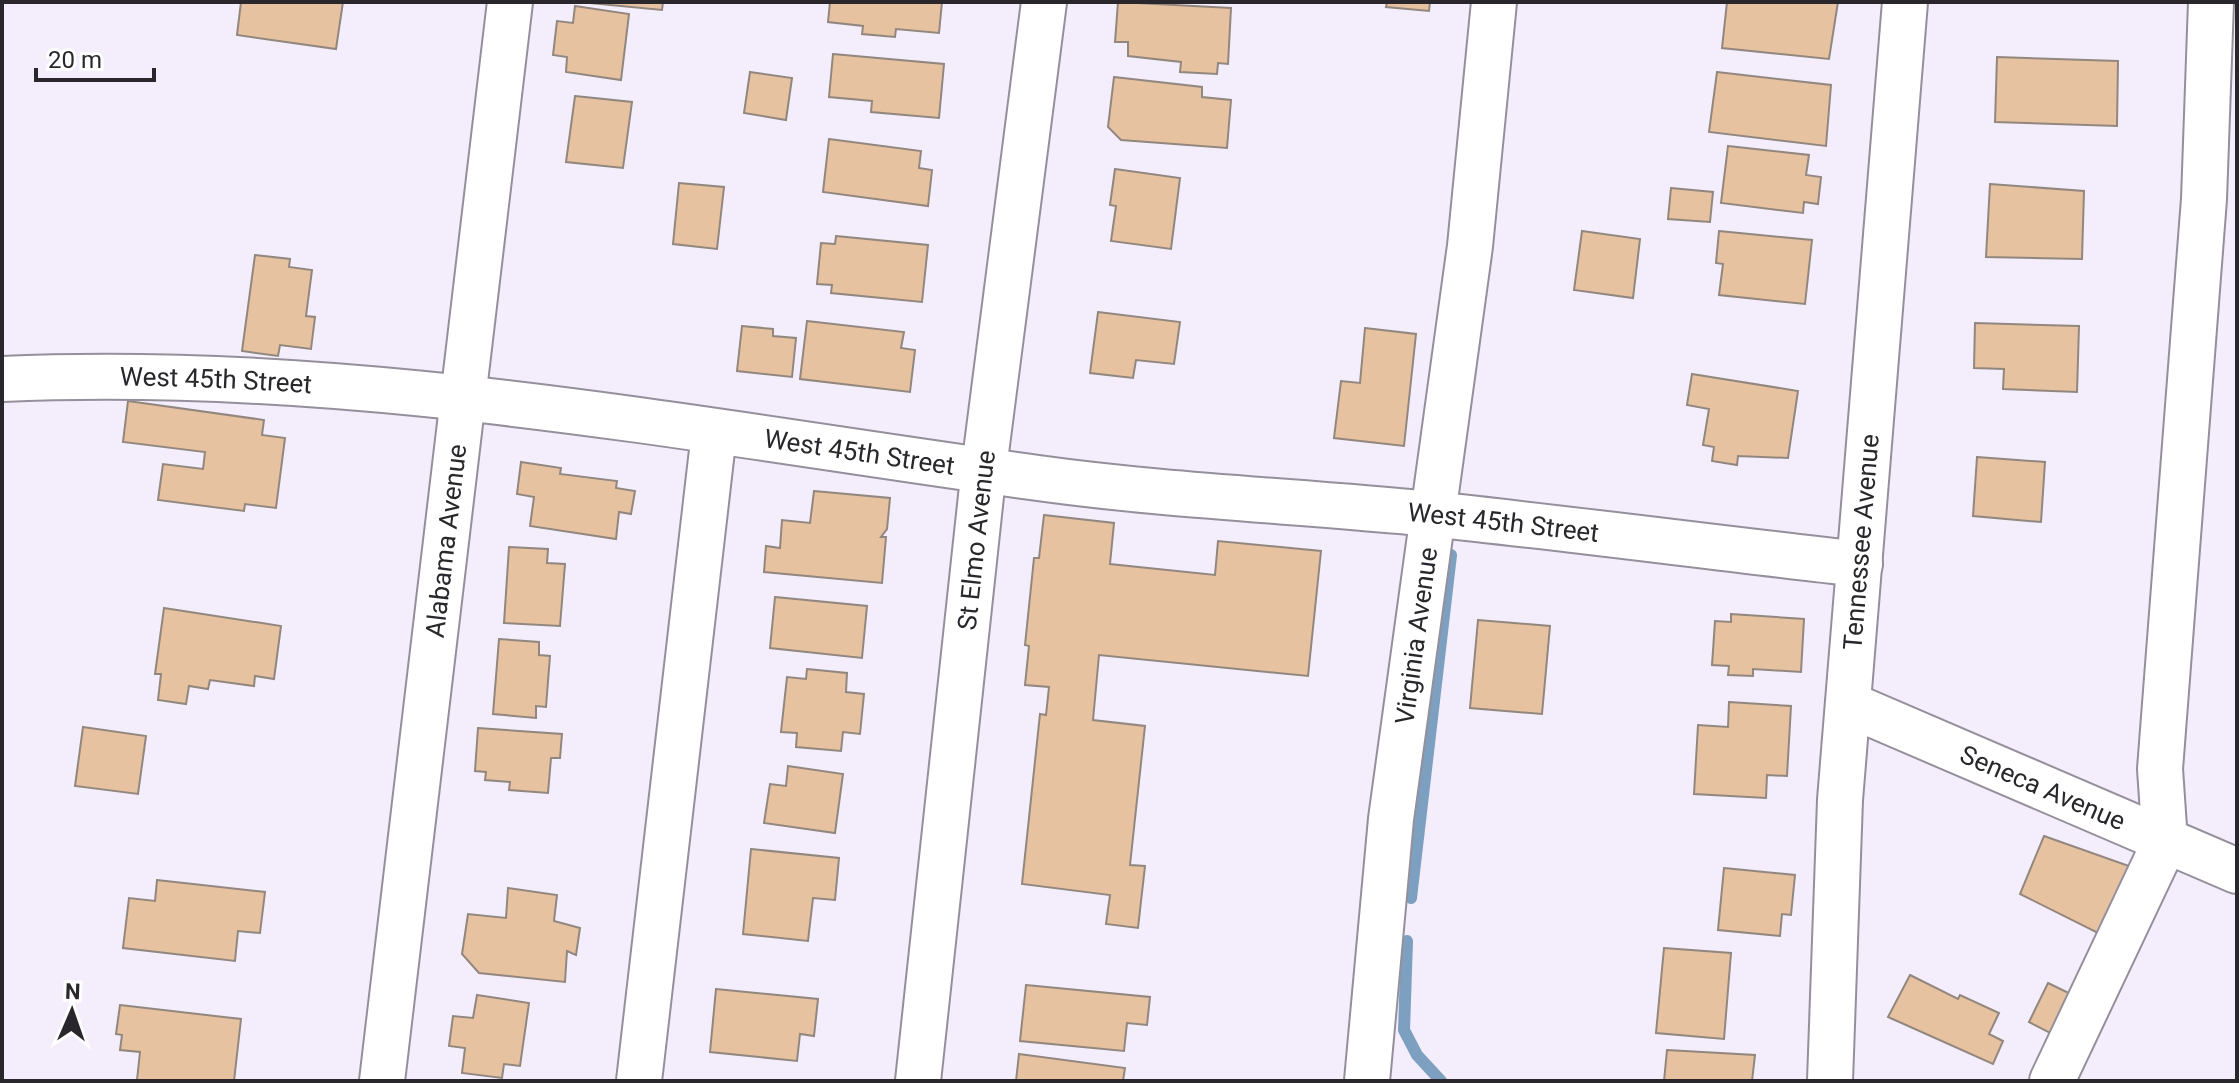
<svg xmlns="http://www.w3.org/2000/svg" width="2239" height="1083" font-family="Roboto,sans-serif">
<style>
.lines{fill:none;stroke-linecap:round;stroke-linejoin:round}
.stream{stroke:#7da0c0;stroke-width:12}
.building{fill:#e6c2a1;stroke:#92877e;stroke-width:2}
.minor-casing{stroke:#958f9b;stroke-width:48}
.major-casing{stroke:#958f9b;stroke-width:48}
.minor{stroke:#fff;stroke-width:44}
.major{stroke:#fff;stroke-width:44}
.labels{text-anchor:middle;stroke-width:8;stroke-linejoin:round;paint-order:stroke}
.street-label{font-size:26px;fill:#29272c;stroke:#fefefe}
</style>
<rect width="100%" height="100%" fill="#f4edfb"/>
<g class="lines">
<g class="stream">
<path d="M 1411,898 L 1451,555"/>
<path d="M 1407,941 L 1404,1030 L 1417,1055 L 1441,1081"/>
</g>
</g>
<g class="building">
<path d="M 241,2 L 343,2 L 336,49 L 237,35 Z"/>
<path d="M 579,2 L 663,2 L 662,10 Z"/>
<path d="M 830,2 L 942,2 L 939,33 L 896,29 L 895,37 L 862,34 L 863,26 L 828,22 Z"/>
<path d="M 1118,2 L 1231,8 L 1228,64 L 1218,63 L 1217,74 L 1180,72 L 1181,62 L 1128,56 L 1128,42 L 1115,42 Z"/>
<path d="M 1387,2 L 1430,2 L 1429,11 L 1386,7 Z"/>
<path d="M 1727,2 L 1838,2 L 1829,59 L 1722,48 Z"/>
<path d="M 575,6 L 629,14 L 621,80 L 566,72 L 567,57 L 553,55 L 557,21 L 573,23 Z"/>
<path d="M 833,54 L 944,64 L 939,118 L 871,112 L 872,101 L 829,97 Z"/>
<path d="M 1997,57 L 2118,61 L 2117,126 L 1995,122 Z"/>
<path d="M 750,72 L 792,78 L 786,120 L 744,113 Z"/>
<path d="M 1717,72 L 1831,85 L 1826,146 L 1709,132 Z"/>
<path d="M 1114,77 L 1202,87 L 1202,97 L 1231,100 L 1227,148 L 1121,140 L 1108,127 Z"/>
<path d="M 575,96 L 632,102 L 623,168 L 566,162 Z"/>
<path d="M 829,139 L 921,151 L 919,168 L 932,170 L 928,206 L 823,192 Z"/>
<path d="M 1728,146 L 1809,155 L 1806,175 L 1821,177 L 1818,204 L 1804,202 L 1803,213 L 1721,203 Z"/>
<path d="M 1115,169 L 1180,178 L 1171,249 L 1111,241 L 1116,206 L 1110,205 Z"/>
<path d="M 679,183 L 724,187 L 717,249 L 673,244 Z"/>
<path d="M 1990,184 L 2084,191 L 2082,259 L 1986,257 Z"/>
<path d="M 1671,188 L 1713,192 L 1710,222 L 1668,219 Z"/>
<path d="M 1582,231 L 1640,239 L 1633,298 L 1574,290 Z"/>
<path d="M 1719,231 L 1812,240 L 1805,304 L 1719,295 L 1723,264 L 1716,263 Z"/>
<path d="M 836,236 L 928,245 L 922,302 L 831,293 L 832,285 L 817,284 L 821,243 L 835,244 Z"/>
<path d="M 255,255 L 290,259 L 289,267 L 312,270 L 306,316 L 315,317 L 311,349 L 280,345 L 278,356 L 242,351 Z"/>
<path d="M 1098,312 L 1180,322 L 1174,364 L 1136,360 L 1133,378 L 1090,373 Z"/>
<path d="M 807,321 L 904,332 L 901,348 L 915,350 L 910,392 L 800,379 Z"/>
<path d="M 1975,323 L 2079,326 L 2077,392 L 2003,389 L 2004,369 L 1974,368 Z"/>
<path d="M 742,326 L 773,329 L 773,336 L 796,338 L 792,377 L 737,371 Z"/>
<path d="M 1365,328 L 1416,334 L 1404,446 L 1334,438 L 1341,381 L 1360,383 Z"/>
<path d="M 1692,374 L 1798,391 L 1788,458 L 1738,456 L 1737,465 L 1712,461 L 1714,447 L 1703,445 L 1709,409 L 1687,405 Z"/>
<path d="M 128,401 L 264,420 L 262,435 L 285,438 L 276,508 L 245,504 L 244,511 L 158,500 L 163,464 L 203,469 L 205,452 L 123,442 Z"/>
<path d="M 1977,457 L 2045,462 L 2041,522 L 1973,516 Z"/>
<path d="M 521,462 L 561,468 L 560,474 L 617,481 L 616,488 L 635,491 L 631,514 L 619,512 L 616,539 L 530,526 L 534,497 L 517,494 Z"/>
<path d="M 814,491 L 890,498 L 887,529 L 881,537 L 886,537 L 882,583 L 764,572 L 766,546 L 780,548 L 782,520 L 810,523 Z"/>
<path d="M 1044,515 L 1114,523 L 1110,564 L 1215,575 L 1218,541 L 1321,551 L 1308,676 L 1099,655 L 1093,720 L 1145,726 L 1130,865 L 1145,866 L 1138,928 L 1106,924 L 1110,895 L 1022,884 L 1040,714 L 1046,715 L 1049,687 L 1025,685 L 1029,646 L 1025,645 L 1034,558 L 1039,558 Z"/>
<path d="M 509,547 L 548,549 L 547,563 L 565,564 L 560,626 L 504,623 Z"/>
<path d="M 775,597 L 867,606 L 862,658 L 770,648 Z"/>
<path d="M 164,608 L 281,626 L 274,679 L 255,676 L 254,686 L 210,680 L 208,689 L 189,686 L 186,704 L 158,700 L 161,674 L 155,674 Z"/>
<path d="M 1731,614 L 1804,619 L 1801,672 L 1753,669 L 1753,676 L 1728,675 L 1729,666 L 1712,665 L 1715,621 L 1731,622 Z"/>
<path d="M 1478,620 L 1550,626 L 1542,714 L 1470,708 Z"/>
<path d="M 499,639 L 539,642 L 539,655 L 550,656 L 546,707 L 536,706 L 536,718 L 493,714 Z"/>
<path d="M 807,669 L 847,673 L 846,692 L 864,694 L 860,734 L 843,732 L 841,751 L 796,747 L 797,733 L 781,732 L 787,677 L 806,679 Z"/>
<path d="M 1729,702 L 1791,706 L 1787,776 L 1767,775 L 1766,798 L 1694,794 L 1698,725 L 1728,727 Z"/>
<path d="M 83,727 L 146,736 L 138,794 L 75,786 Z"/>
<path d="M 478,728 L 562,734 L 560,758 L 551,758 L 548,793 L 509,790 L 510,782 L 485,780 L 486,772 L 475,771 Z"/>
<path d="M 788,766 L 843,774 L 835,833 L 764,823 L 770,784 L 786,786 Z"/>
<path d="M 2044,836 L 2143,871 L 2104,936 L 2020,894 Z"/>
<path d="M 751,849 L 839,858 L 835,900 L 813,898 L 808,941 L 743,934 Z"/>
<path d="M 1724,868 L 1795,875 L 1791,915 L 1782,914 L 1780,936 L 1718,930 Z"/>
<path d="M 157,880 L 265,892 L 260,933 L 238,931 L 235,961 L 123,948 L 129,898 L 155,901 Z"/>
<path d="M 508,888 L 557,895 L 554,921 L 580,928 L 576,955 L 567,951 L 565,982 L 479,973 L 462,954 L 468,914 L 506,918 Z"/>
<path d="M 1664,948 L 1731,953 L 1724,1039 L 1656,1033 Z"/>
<path d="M 1910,975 L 1958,999 L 1960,995 L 1999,1013 L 1989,1034 L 2003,1041 L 1993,1064 L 1888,1017 Z"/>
<path d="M 2048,983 L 2077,997 L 2056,1036 L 2029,1022 Z"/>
<path d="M 1026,985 L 1150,997 L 1147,1025 L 1127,1023 L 1124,1051 L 1020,1041 Z"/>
<path d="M 716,989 L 818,999 L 814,1036 L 800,1034 L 797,1061 L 710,1052 Z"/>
<path d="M 477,995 L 529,1003 L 520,1066 L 504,1064 L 502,1078 L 462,1073 L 465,1048 L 449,1046 L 453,1016 L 473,1018 Z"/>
<path d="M 120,1005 L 241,1019 L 234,1081 L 137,1080 L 140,1052 L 120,1050 L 122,1035 L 116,1034 Z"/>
<path d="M 1667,1050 L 1755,1055 L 1752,1081 L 1664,1081 Z"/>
<path d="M 1019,1054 L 1125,1068 L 1123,1081 L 1016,1081 Z"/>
</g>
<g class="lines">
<defs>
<g id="minor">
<path id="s1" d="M 2,379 C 349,363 696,431 1038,478 C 1168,496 1300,501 1431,514 C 1574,529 1717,548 1860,564"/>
<path id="s2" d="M 1848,704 L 2237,871"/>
<path id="s3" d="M 382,1081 L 510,2"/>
<path d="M 639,1081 L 714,433"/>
<path id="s4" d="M 1367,1081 L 1391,819 L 1470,246 L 1494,2"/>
<path id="s5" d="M 1830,1081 L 1840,800 L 1905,2"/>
<path d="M 2052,1081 L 2165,842 L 2160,769 L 2204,199 L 2211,2"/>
</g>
<g id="major">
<path id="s6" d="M 918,1081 L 984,468 L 1044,2"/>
</g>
</defs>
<use href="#minor" class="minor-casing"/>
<use href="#major" class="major-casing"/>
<use href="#minor" class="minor"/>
<use href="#major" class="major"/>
</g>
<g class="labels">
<g class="street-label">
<text dy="9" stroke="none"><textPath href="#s1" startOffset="214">West 45th Street</textPath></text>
<text dy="9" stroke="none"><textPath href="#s1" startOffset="862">West 45th Street</textPath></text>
<text dy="9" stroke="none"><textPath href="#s1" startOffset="1510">West 45th Street</textPath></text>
<text dy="9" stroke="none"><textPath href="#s6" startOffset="544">St Elmo Avenue</textPath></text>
<text dy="9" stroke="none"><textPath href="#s5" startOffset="540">Tennessee Avenue</textPath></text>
<text dy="9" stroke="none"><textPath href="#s3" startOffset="544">Alabama Avenue</textPath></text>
<text dy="9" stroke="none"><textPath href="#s4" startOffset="448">Virginia Avenue</textPath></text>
<text dy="9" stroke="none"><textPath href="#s2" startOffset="212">Seneca Avenue</textPath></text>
</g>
</g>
<rect width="2239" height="1083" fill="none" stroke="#29272c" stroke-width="8"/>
<g transform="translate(72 1011) rotate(2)" stroke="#fefefe" stroke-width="6" paint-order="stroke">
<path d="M0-6L14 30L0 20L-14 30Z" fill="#29272c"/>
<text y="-12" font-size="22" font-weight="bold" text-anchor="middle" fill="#29272c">N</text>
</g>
<path d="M36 68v12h118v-12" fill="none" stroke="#29272c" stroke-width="4"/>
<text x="48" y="68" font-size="24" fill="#29272c" stroke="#fefefe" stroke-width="6" paint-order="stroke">20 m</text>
</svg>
